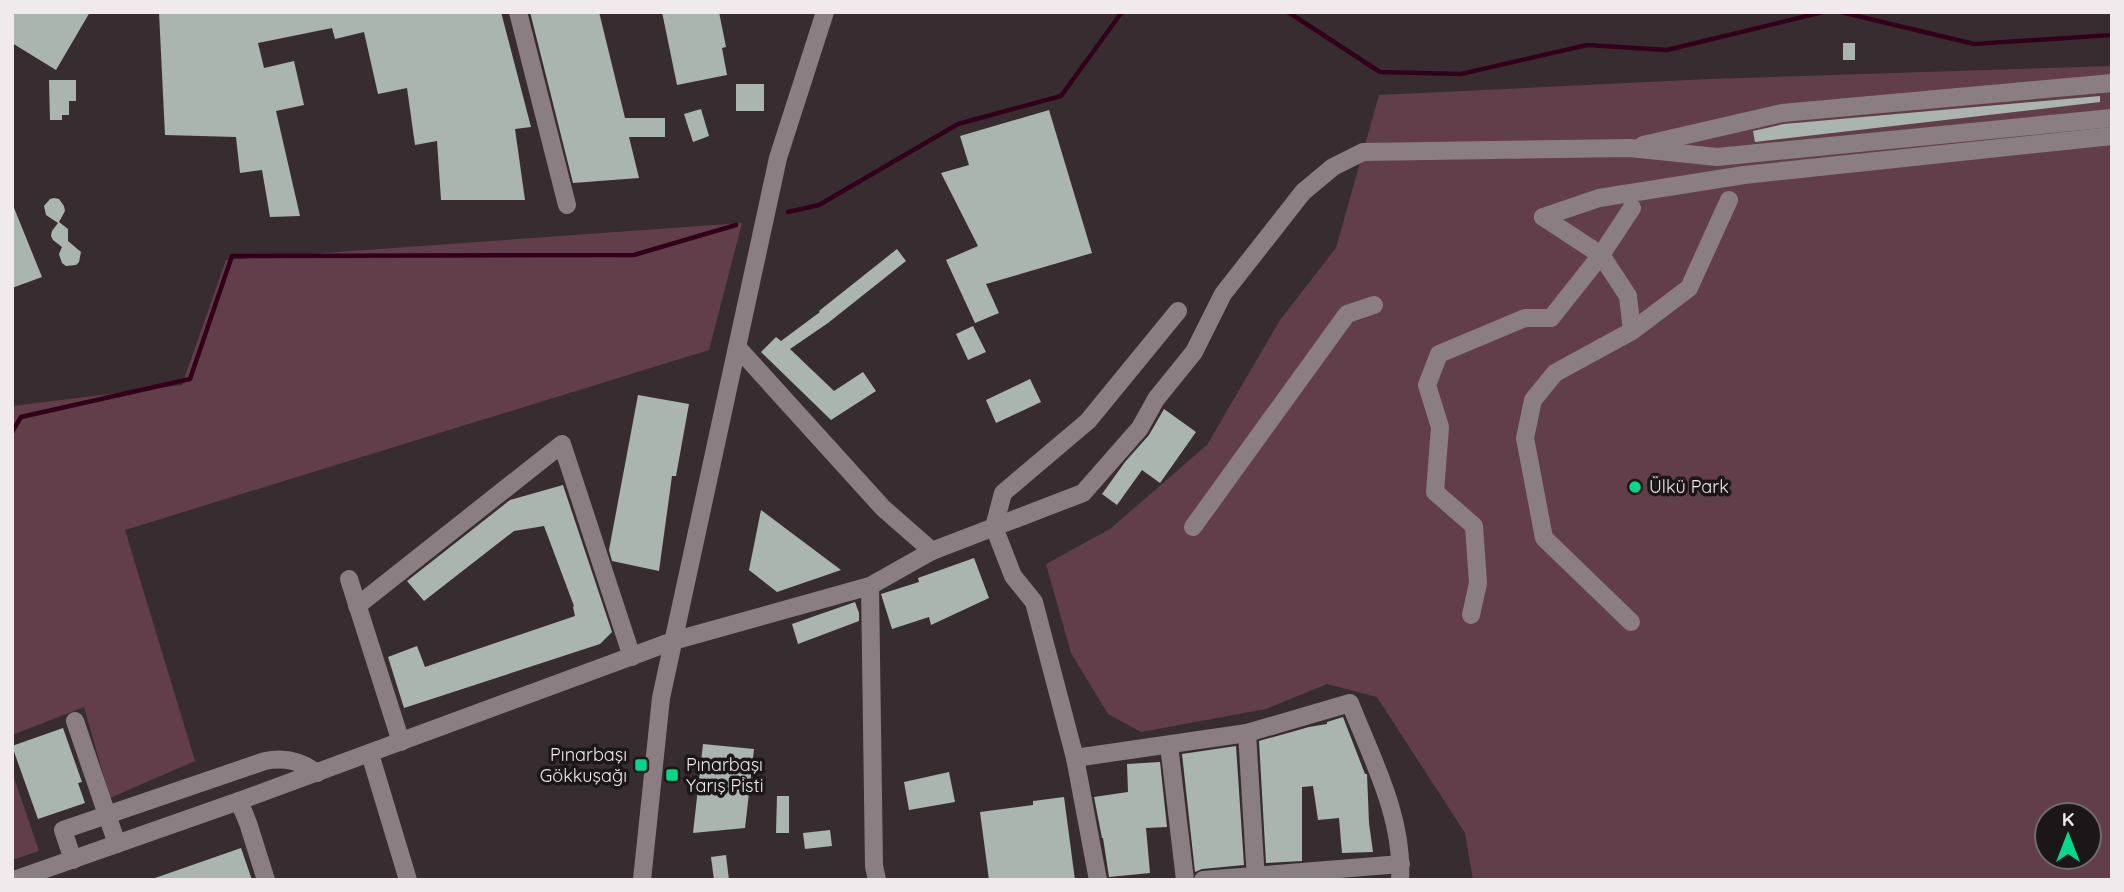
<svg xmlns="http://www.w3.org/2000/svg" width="2124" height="892" font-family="Quicksand,sans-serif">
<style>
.green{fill:#623e4b;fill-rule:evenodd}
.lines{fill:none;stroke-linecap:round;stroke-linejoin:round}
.stream{stroke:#330019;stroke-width:4.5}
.building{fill:#abb5af}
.minor{stroke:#8a7e82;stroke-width:18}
.poi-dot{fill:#00d98c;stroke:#1b1718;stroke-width:2.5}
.labels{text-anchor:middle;stroke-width:7;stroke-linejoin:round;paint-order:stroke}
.poi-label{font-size:18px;fill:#f0eaec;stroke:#1b1718;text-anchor:start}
</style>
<rect width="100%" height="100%" fill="#372d31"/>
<g class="green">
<path d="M 2112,66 L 2112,880 L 1473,880 L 1465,833 L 1377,697 L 1327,684 L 1266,709 L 1141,732 L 1108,714 L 1071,653 L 1046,564 L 1110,529 L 1207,445 L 1280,320 L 1336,248 L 1379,95 L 1710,79 ZM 2047,815 L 2089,815 L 2089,857 L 2047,857 Z"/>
<path d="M 742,223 L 709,350 L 125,530 L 195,761 L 110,798 L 84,707 L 12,735 L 13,406 L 182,385 L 226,260 Z"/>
<path d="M 12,772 L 39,851 L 12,860 Z"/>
</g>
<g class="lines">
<g class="stream">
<path d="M 1288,12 L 1380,72 L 1461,74 L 1587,45 L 1667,50 L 1823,12"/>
<path d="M 1841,12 L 1974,44 L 2112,35"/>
<path d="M 788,212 L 819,205 L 958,124 L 1061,96 L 1122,12"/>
<path d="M 12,432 L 21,417 L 190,379 L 232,256 L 634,255 L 736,225"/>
</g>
</g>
<g class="building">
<path d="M 12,12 L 90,12 L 56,70 L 12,43 Z"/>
<path d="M 159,12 L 501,12 L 531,127 L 515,129 L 525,200 L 441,200 L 437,141 L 415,145 L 407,88 L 378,94 L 364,32 L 335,39 L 332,28 L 258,43 L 264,68 L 294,61 L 304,105 L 276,111 L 300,216 L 270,217 L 262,170 L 240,173 L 236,137 L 165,135 Z"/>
<path d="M 530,12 L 599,12 L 625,118 L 665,118 L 665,137 L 629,137 L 639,178 L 573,183 Z"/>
<path d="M 662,12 L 719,12 L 726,47 L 722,48 L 727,75 L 677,85 Z"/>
<rect x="1843" y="43" width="12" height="17"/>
<path d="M 49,80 L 76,80 L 76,101 L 69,101 L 69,115 L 62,115 L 62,120 L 50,120 Z"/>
<rect x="736" y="84" width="28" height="27"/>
<path d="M 2100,96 L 2100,102 L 1755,142 L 1753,131 L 1784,124 Z"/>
<path d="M 701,109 L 709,136 L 693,142 L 684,114 Z"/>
<path d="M 1049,110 L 1092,253 L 986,284 L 999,313 L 975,323 L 946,260 L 978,246 L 941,173 L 969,165 L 960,136 Z"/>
<path d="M 54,198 L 59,199 L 64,206 L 65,211 L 59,222 L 68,229 L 68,241 L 81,252 L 79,262 L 76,265 L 66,266 L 62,263 L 59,254 L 62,247 L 53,240 L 51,236 L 52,231 L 58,223 L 46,215 L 44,206 L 50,199 Z"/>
<path d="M 12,203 L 42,277 L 12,288 Z"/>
<path d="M 897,249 L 906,261 L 828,323 L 790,349 L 834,391 L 863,372 L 876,391 L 831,420 L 761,352 L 776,337 L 781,341 L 820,312 L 819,311 Z"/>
<path d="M 973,326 L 986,352 L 968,360 L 956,334 Z"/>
<path d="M 1030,379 L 1041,402 L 996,423 L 986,400 Z"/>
<path d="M 638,395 L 689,404 L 676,476 L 672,476 L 659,571 L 612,561 L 609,550 Z"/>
<path d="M 1164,409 L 1196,432 L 1160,483 L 1142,470 L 1117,505 L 1102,494 L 1125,462 L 1149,435 Z"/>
<path d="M 563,485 L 612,632 L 600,644 L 404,708 L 388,657 L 417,646 L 425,667 L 575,616 L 573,607 L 574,606 L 544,526 L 514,531 L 424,601 L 407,581 L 510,500 Z"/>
<path d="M 761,510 L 841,570 L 777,592 L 749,570 Z"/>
<path d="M 974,558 L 989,598 L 931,625 L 929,617 L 892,629 L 881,594 L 919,582 L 918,578 Z"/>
<path d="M 855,602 L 859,613 L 859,621 L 798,644 L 792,624 Z"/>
<path d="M 1343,717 L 1365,774 L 1367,774 L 1369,823 L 1373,852 L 1342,853 L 1339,818 L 1318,820 L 1313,786 L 1302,787 L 1302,861 L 1266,863 L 1259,741 L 1309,727 L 1327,724 L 1327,722 Z"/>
<path d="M 63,728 L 82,782 L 78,783 L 85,803 L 38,819 L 12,746 Z"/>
<path d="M 703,744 L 754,749 L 745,828 L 693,833 Z"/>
<path d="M 1236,746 L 1244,865 L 1202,869 L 1195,872 L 1182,754 Z"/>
<path d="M 1160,762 L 1167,827 L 1146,828 L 1150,873 L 1109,877 L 1103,838 L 1102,838 L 1094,797 L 1128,792 L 1127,764 Z"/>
<path d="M 949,772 L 955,802 L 909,810 L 904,782 Z"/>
<path d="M 777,796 L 789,796 L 789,833 L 776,833 Z"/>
<path d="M 1064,797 L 1075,880 L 989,880 L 980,812 L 1033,805 L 1033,801 Z"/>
<path d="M 830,830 L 832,846 L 805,849 L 803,833 Z"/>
<path d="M 241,848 L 252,880 L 155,880 L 155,878 Z"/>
<path d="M 726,855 L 729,880 L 714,880 L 711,857 Z"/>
</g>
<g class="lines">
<g class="minor">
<path d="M 518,12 L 567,205"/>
<path d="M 1643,145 L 1782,113 L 2112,83"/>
<path d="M 1543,217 L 1599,198 L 1744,175 L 2112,136"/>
<path d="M 1543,217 L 1601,255 L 1628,296 L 1632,331"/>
<path d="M 738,348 L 883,508 L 932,551"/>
<path d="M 1193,527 L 1347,314 L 1374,305"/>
<path d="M 349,579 L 401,742"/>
<path d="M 870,586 L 874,866 L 877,880"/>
<path d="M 357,606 L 562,444 L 632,657"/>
<path d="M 1471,615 L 1478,583 L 1474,526 L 1435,492 L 1440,427 L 1427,385 L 1439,354 L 1525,318 L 1551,318 L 1601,255 L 1632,208"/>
<path d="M 1631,622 L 1544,538 L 1525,438 L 1533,400 L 1555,373 L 1632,331 L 1689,288 L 1729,200"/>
<path d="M 75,721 L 117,844"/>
<path d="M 1247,733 L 1256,880"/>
<path d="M 1169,745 L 1185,880"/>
<path d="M 370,754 L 408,880"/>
<path d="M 1075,758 L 1247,733 L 1350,703 C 1372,759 1404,818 1400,880"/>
<path d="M 239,801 L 248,823 L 266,880"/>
<path d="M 73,860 L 63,830 L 265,761 C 285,757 301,761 317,773"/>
<path d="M 14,880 L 239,801 L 673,641 L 870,586 L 932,551 L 1083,493 L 1140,428 L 1156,399 L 1194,352 L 1223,294 L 1303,192 L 1333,167 L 1363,152 L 1630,148 L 1717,157 L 2112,118"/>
<path d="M 642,880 L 661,698 L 778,158 L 825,12"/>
<path d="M 1098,880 L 1075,758 L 1034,602 L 1013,576 L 994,527 L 1003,493 L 1088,421 L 1178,311"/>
<path d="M 1203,880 L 1401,864"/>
</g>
</g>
<g class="poi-dot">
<circle cx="1635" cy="487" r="7"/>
<rect x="634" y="758" width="14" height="14" rx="3.5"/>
<rect x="665" y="768" width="14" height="14" rx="3.5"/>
</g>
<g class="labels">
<g class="poi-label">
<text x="1649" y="493">Ülkü Park</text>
<text x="627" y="761" text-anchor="end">Pınarbaşı<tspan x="627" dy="21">Gökkuşağı</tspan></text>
<text x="686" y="771">Pınarbaşı<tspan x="686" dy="21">Yarış Pisti</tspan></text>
</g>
</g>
<rect width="2124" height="892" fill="none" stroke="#f0eaec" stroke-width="28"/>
<g transform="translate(2068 836)"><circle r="33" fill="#1b1718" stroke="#706b6d" stroke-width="2"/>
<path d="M0-5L12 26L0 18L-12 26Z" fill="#00d98c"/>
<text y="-10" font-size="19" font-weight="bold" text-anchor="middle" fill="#f0eaec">K</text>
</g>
</svg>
